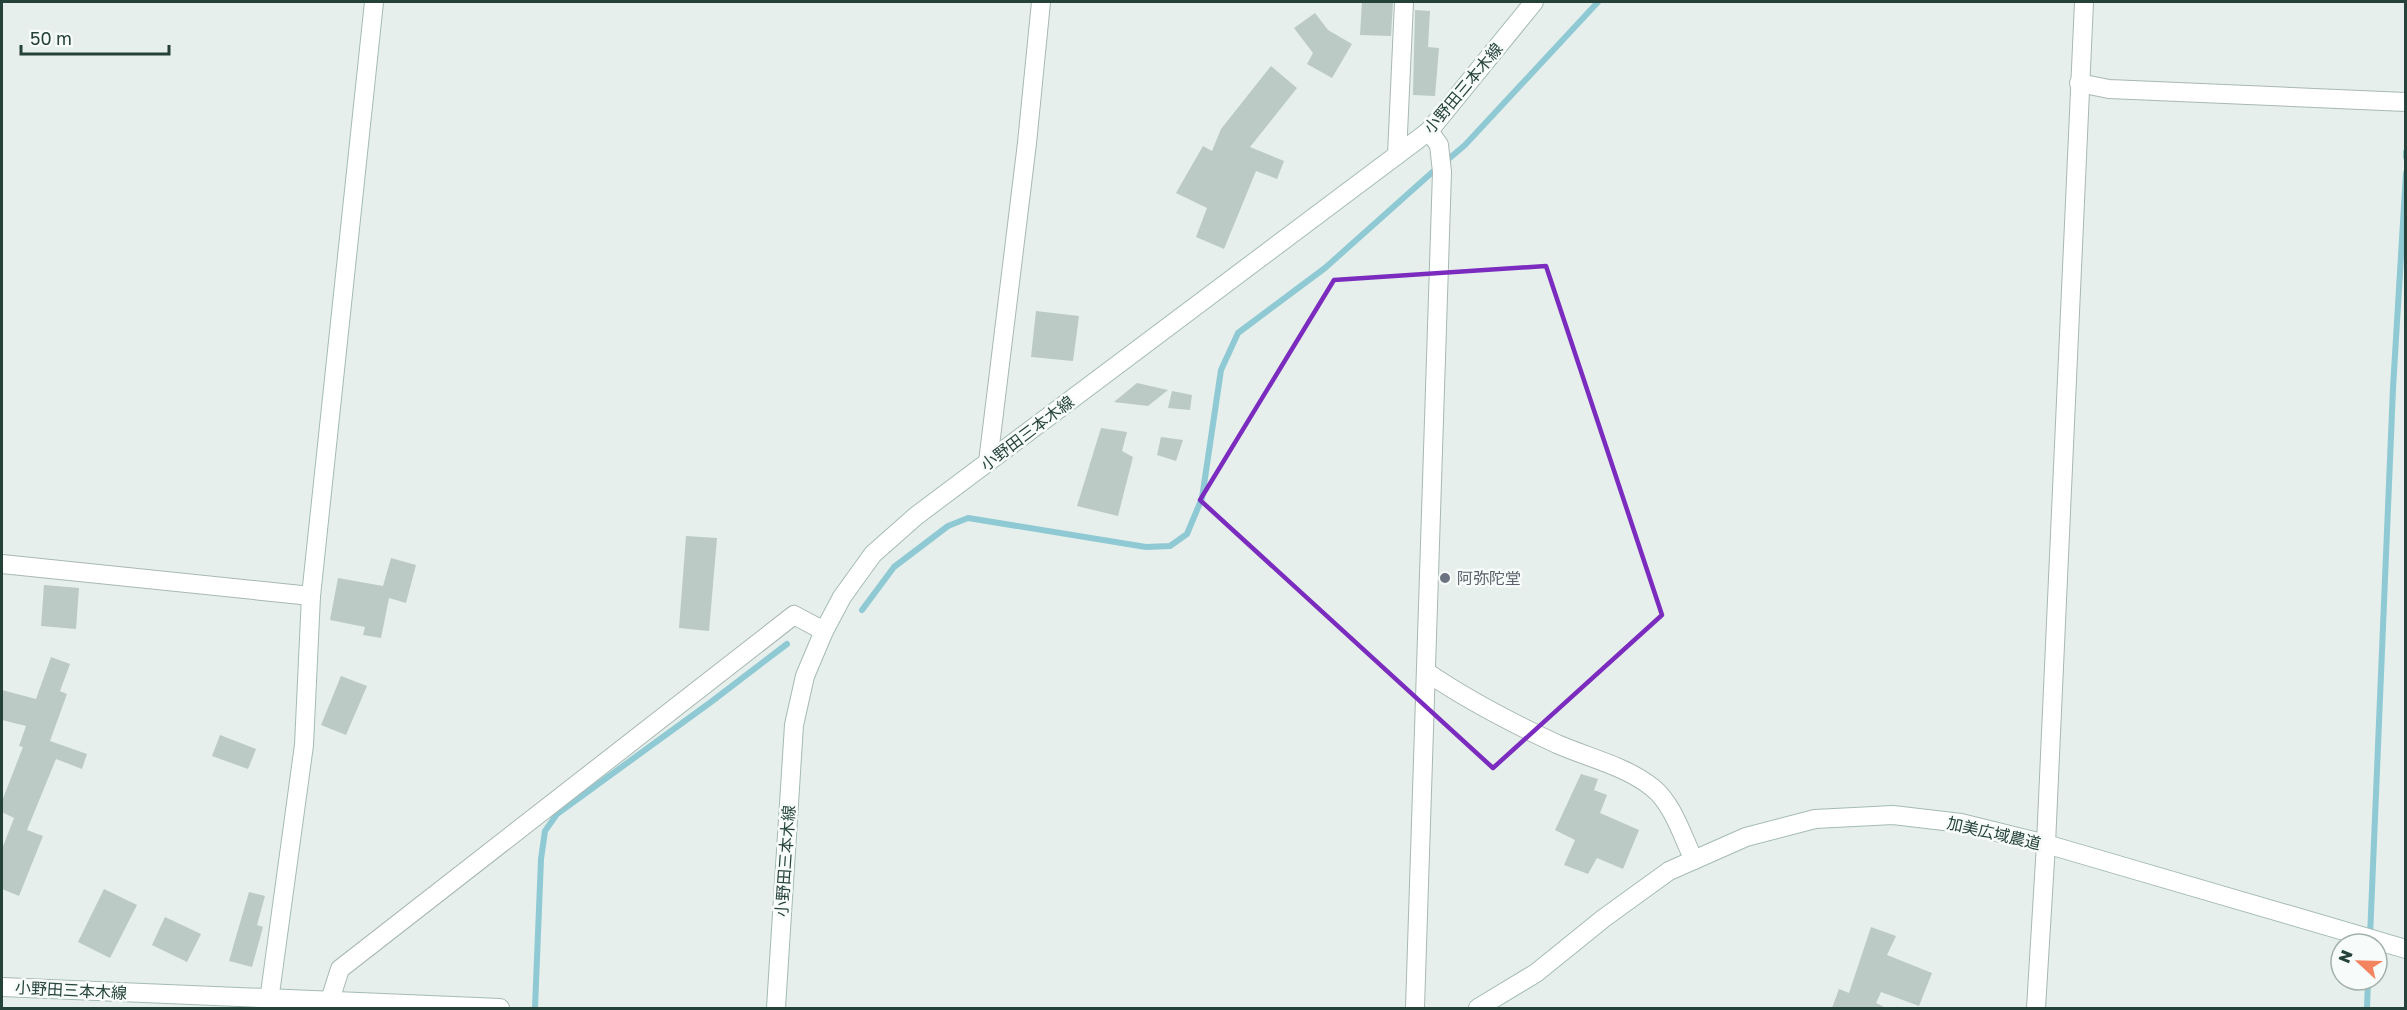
<svg xmlns="http://www.w3.org/2000/svg" width="2407" height="1010" font-family="'Golos Text','Noto Sans JP',sans-serif">
<style>
.lines{fill:none;stroke-linecap:round;stroke-linejoin:round}
.stream{stroke:#8ec9d4;stroke-width:6}
.building{fill:#bbcac4}
.street-casing{stroke:#a8b8b2;stroke-width:20}
.secondary-casing{stroke:#a4bbb3;stroke-width:20}
.street{stroke:#fff;stroke-width:18}
.secondary{stroke:#fff;stroke-width:18}
.marked{fill:none;stroke:#7b2cbf;stroke-width:4.5;stroke-linejoin:round}
.worship-dot{fill:#6b7280;stroke:#f7fbf9;stroke-width:2}
.labels{text-anchor:middle;stroke-width:5;stroke-linejoin:round;paint-order:stroke}
.street-label{font-size:16px;fill:#24423a;stroke:#f7fbf9}
.worship-label{font-size:16px;fill:#5b616d;stroke:#f7fbf9;text-anchor:start}
</style>
<rect width="100%" height="100%" fill="#e6efeb"/>
<g class="lines">
<g class="stream">
<path d="M 2406,152 L 2406,157"/>
<path d="M 1445,162 L 1465,145 L 1598,2"/>
<path d="M 862,610 L 894,567 L 948,526 L 968,518 L 1146,547 L 1170,546 L 1187,534 L 1202,498 L 1221,370 L 1238,333 L 1325,268 L 1437,168"/>
<path d="M 2370,937 L 2393,388 L 2406,173"/>
<path d="M 535,1008 L 541,859 L 545,831 L 557,814 L 711,702 L 787,644"/>
<path d="M 2367,1008 L 2368,980"/>
</g>
</g>
<g class="building">
<path d="M 1362,2 L 1393,2 L 1391,36 L 1360,35 Z"/>
<path d="M 1415,10 L 1430,11 L 1428,47 L 1439,48 L 1435,96 L 1413,95 Z"/>
<path d="M 1315,13 L 1328,30 L 1352,44 L 1332,78 L 1307,64 L 1313,53 L 1294,28 Z"/>
<path d="M 1271,66 L 1297,88 L 1250,147 L 1284,161 L 1277,179 L 1256,171 L 1224,249 L 1196,237 L 1207,208 L 1176,193 L 1203,146 L 1212,151 L 1221,129 Z"/>
<path d="M 1036,311 L 1079,316 L 1073,361 L 1031,357 Z"/>
<path d="M 1137,383 L 1168,390 L 1148,406 L 1114,402 Z"/>
<path d="M 1172,391 L 1192,395 L 1190,410 L 1168,408 Z"/>
<path d="M 1101,428 L 1127,432 L 1122,451 L 1133,457 L 1118,516 L 1077,506 Z"/>
<path d="M 1161,437 L 1183,440 L 1176,461 L 1157,455 Z"/>
<path d="M 686,536 L 717,538 L 709,631 L 679,628 Z"/>
<path d="M 391,558 L 416,565 L 406,603 L 389,598 L 381,638 L 363,635 L 365,627 L 330,620 L 338,578 L 383,586 Z"/>
<path d="M 44,585 L 79,588 L 76,629 L 41,626 Z"/>
<path d="M 51,657 L 70,664 L 60,691 L 67,694 L 50,741 L 87,754 L 82,769 L 56,759 L 27,830 L 43,836 L 19,896 L 2,889 L 2,849 L 14,818 L 2,812 L 2,801 L 23,747 L 19,746 L 26,726 L 2,720 L 2,690 L 36,699 Z"/>
<path d="M 341,676 L 367,686 L 346,735 L 321,725 Z"/>
<path d="M 220,735 L 256,749 L 248,769 L 212,756 Z"/>
<path d="M 1581,774 L 1598,779 L 1594,790 L 1607,795 L 1600,813 L 1639,830 L 1623,869 L 1597,858 L 1588,874 L 1564,865 L 1575,840 L 1555,830 Z"/>
<path d="M 104,889 L 137,905 L 110,958 L 78,942 Z"/>
<path d="M 249,892 L 265,896 L 257,925 L 263,927 L 252,967 L 229,961 Z"/>
<path d="M 165,917 L 201,934 L 187,962 L 152,945 Z"/>
<path d="M 1871,927 L 1896,936 L 1887,955 L 1932,973 L 1919,1006 L 1881,992 L 1876,1003 L 1886,1008 L 1832,1008 L 1839,989 L 1849,993 Z"/>
</g>
<g class="lines">
<defs>
<g id="street">
<path d="M 2079,83 L 2109,89 L 2406,102"/>
<path d="M 1397,155 L 1404,2"/>
<path d="M 988,462 L 1027,143 L 1041,2"/>
<path d="M 2,564 L 311,596"/>
<path d="M 1428,673 C 1469,701 1512,723 1557,744 C 1589,758 1626,766 1653,788 C 1673,804 1683,838 1694,860"/>
<path d="M 330,1000 L 340,969 L 794,615 L 824,631"/>
<path d="M 1415,1008 L 1442,172 L 1439,145 L 1429,131"/>
<path d="M 2036,1008 L 2046,844 L 2084,2"/>
</g>
<g id="secondary">
<path d="M 2,987 L 500,1008"/>
<path d="M 268,1008 L 304,745 L 311,596 L 374,2"/>
<path d="M 776,1008 L 794,725 L 805,676 L 824,631 L 842,597 L 873,554 L 916,516 L 1429,131 L 1534,2"/>
<path d="M 1478,1008 L 1536,973 L 1604,918 L 1669,871 L 1746,837 L 1815,819 L 1893,815 L 1961,823 L 2046,844 L 2406,949"/>
</g>
</defs>
<use href="#street" class="street-casing"/>
<use href="#secondary" class="secondary-casing"/>
<use href="#street" class="street"/>
<use href="#secondary" class="secondary"/>
</g>
<path class="marked" d="M 1546,266 L 1662,615 L 1493,768 L 1200,500 L 1334,280 Z"/>
<circle class="worship-dot" cx="1445" cy="578" r="6"/>
<g class="labels">
<g class="street-label">
<text transform="translate(1463 88) rotate(-50)" y="6">小野田三本木線</text>
<text transform="translate(1027 433) rotate(-37)" y="6">小野田三本木線</text>
<text transform="translate(1994 833) rotate(13)" y="6">加美広域農道</text>
<text transform="translate(785 861) rotate(-86)" y="6">小野田三本木線</text>
<text transform="translate(71 990) rotate(3)" y="6">小野田三本木線</text>
</g>
<g class="worship-label">
<text x="1457" y="584">阿弥陀堂</text>
</g>
</g>
<rect width="2407" height="1010" fill="none" stroke="#24423a" stroke-width="6"/>
<g transform="translate(2359 962) rotate(292)"><circle r="28" fill="#f7fbf9" stroke="#a3b1ad" stroke-width="1.5"/>
<path d="M0-4.5L10 22L0 15L-10 22Z" fill="#f4845f"/>
<text y="-9" font-size="16" font-weight="bold" text-anchor="middle" fill="#24423a">N</text>
</g>
<path d="M21 45v9h148v-9" fill="none" stroke="#24423a" stroke-width="3"/>
<text x="30" y="45" font-size="18" fill="#24423a" stroke="#f7fbf9" stroke-width="4.5" paint-order="stroke">50 m</text>
</svg>
